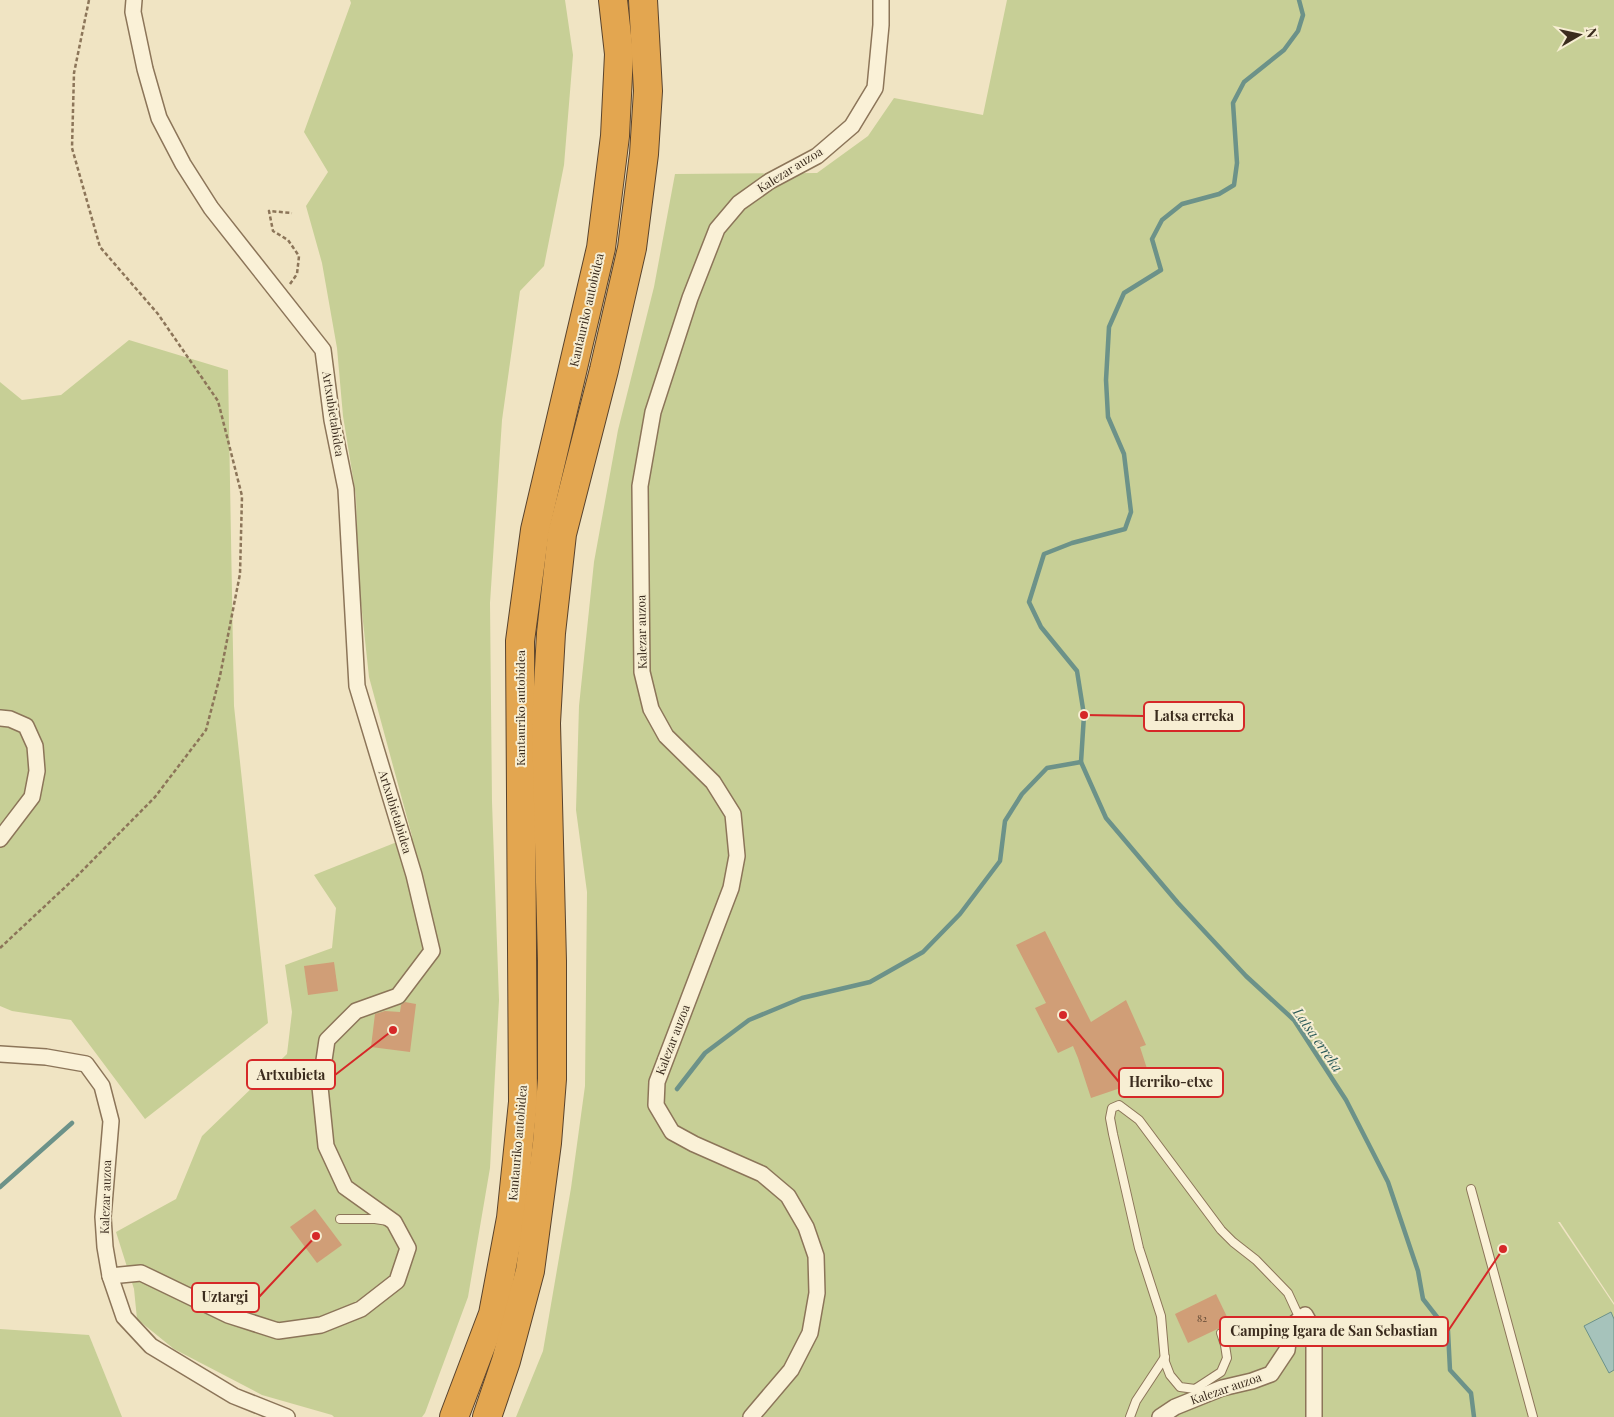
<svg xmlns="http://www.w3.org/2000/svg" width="1614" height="1417" font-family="'Playfair Display',serif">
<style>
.green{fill:#c7cf96}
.water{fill:#a6c3bb;stroke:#6c9289}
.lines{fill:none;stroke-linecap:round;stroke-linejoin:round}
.stream{stroke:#6c9289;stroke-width:4.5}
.building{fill:#d09e77}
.lane-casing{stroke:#8c7559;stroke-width:10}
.street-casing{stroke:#8c7559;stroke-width:18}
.highway-casing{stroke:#59432d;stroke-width:30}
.path{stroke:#8c7559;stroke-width:2.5;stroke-dasharray:4 2.5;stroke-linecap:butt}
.lane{stroke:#faf1d7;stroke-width:8}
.street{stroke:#faf1d7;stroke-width:15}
.highway{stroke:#e3a650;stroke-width:28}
.labels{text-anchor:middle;stroke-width:4;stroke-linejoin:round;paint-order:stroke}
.number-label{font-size:10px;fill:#604834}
.street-label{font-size:12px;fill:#3b2c1e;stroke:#f7eed3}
.water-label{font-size:14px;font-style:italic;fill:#2c5b59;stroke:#f7eed3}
.leader{fill:none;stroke:#d62828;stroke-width:2}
.callout-dot{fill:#d62828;stroke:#f7eed3;stroke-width:2}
.callout{fill:#f7eed3;stroke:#d62828;stroke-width:2}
.callout-label{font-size:14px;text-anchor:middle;font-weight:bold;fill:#3b2c1e}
</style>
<rect width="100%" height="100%" fill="#f0e4c3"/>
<g class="green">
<path d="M 350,0 L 565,0 L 573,55 L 564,165 L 544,266 L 520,291 L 502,420 L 490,603 L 492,802 L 499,1000 L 490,1168 L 468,1297 L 425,1413 L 422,1417 L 334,1417 L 332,1415 L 262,1395 L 174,1349 L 137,1319 L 134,1289 L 116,1232 L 176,1199 L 202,1136 L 287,1054 L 292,1012 L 285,965 L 332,948 L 336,908 L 314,875 L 412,836 L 369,677 L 358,575 L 356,496 L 343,416 L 337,348 L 322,263 L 306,206 L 328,172 L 304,132 L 351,3 Z"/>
<path d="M 1007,0 L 1614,0 L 1614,1303 L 1560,1222 L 1558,1222 L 1614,1305 L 1614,1417 L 516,1417 L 543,1351 L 571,1188 L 585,1086 L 587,892 L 576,810 L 579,706 L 594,562 L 618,430 L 654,287 L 675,174 L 817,173 L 868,136 L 894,98 L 983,115 Z"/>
<path d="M 129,340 L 228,370 L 234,706 L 268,1023 L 145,1119 L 71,1020 L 12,1011 L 0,1006 L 0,382 L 22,400 L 61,395 Z"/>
<path d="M 0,1329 L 89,1335 L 122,1417 L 0,1417 Z"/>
</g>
<path class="water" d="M 1611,1312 L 1614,1319 L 1614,1370 L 1609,1373 L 1584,1326 Z"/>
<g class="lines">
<g class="stream">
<path d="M 1299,0 L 1303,15 L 1298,31 L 1284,50 L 1244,82 L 1233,103 L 1237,163 L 1234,185 L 1219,194 L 1182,204 L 1162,220 L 1152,239 L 1161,270 L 1124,293 L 1109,327 L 1106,380 L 1108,417 L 1124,454 L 1131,512 L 1125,529 L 1072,543 L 1044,554 L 1029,602 L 1041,627 L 1077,671 L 1084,715 L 1081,762 L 1106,818 L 1178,903 L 1246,976 L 1294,1020 L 1346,1100 L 1388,1182 L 1418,1271 L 1423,1299 L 1448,1331 L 1450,1370 L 1471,1393 L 1474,1417"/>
<path d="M 677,1089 L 705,1053 L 749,1020 L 802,998 L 870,982 L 923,952 L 960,914 L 1000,861 L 1005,821 L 1022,794 L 1047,768 L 1081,762"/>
<path d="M 0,1187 L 72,1123"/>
</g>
</g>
<g class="building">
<path d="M 1045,931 L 1091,1022 L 1126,1000 L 1146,1045 L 1140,1047 L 1150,1078 L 1091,1098 L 1078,1058 L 1073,1046 L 1058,1053 L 1035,1008 L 1046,1003 L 1016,945 Z"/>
<path d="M 334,962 L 338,991 L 308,995 L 304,966 Z"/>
<path d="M 405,1002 L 416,1004 L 410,1052 L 371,1047 L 375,1014 L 385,1011 L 400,1012 L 401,1005 Z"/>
<path d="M 315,1209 L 342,1245 L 317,1263 L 290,1227 Z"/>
<path d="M 1216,1294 L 1230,1323 L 1188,1343 L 1175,1314 Z"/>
</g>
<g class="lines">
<defs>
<g id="lane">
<path d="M 1471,1189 L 1533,1417"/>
<path d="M 340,1219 L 375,1219 L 388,1221"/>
<path d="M 1221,1333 L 1225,1345 L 1227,1358 L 1221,1372 L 1195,1389 L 1180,1387 L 1170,1375 L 1165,1362 L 1161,1316 L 1139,1248 L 1113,1134 L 1110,1118 L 1112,1108 L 1119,1105 L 1139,1120 L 1221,1230 L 1233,1242 L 1256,1260 L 1288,1293 L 1300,1319"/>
<path d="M 1130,1417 L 1136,1401 L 1165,1357"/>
</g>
<g id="street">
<path d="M 0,718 L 10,719 L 26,726 L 35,746 L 37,771 L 32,797 L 0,839"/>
<path d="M 0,1054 L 46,1057 L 86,1064 L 102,1086 L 111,1121 L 103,1217 L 105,1247 L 110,1276 L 124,1317 L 151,1346 L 234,1396 L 287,1417"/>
<path d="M 110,1276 L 141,1273 L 228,1315 L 278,1331 L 321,1325 L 361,1309 L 397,1281 L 408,1248 L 394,1222 L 345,1187 L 326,1146 L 320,1087 L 327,1040 L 356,1011 L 398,996 L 432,951 L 414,875 L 357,686 L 346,489 L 332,420 L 323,350 L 211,208 L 183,164 L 159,118 L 145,69 L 133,12 L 134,0"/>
<path d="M 751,1417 L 791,1370 L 810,1333 L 817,1293 L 816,1256 L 806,1227 L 788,1196 L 762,1174 L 694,1144 L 672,1132 L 656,1105 L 657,1082 L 731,888 L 737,856 L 733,814 L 713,782 L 666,736 L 651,709 L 642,672 L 640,486 L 653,412 L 690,298 L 717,229 L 739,203 L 770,181 L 817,156 L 852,126 L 875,88 L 881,25 L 881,0"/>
<path d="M 1160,1417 L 1175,1407 L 1222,1388 L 1252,1381 L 1271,1374 L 1287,1350 L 1290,1327 L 1305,1315 L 1314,1331 L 1314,1417"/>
</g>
<g id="highway">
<path d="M 454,1417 L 493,1314 L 511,1218 L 523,1102 L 520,641 L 535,530 L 601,248 L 615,136 L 619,54 L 613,0"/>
<path d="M 487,1417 L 506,1361 L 530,1271 L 547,1143 L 552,1079 L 552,961 L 546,723 L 551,633 L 562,534 L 604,370 L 632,248 L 644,154 L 648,91 L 643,0"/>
</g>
</defs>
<use href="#lane" class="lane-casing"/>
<use href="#street" class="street-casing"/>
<use href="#highway" class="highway-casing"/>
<g class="path">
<path d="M 290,284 L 297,274 L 299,256 L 288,240 L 273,231 L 269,211 L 292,213"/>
<path d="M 0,948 L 76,877 L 155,797 L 206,730 L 220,676 L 240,574 L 242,496 L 218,401 L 158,314 L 100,247 L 72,148 L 74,73 L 89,0"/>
</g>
<use href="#lane" class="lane"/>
<use href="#street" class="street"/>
<use href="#highway" class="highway"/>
</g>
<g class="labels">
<g class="number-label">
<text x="1202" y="1322">82</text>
</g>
<g class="street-label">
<text transform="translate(790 170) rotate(-32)" y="4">Kalezar auzoa</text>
<text transform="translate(587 310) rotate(-77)" y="4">Kantauriko autobidea</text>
<text transform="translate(333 414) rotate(81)" y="4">Artxubietabidea</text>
<text transform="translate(642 632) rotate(-91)" y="4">Kalezar auzoa</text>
<text transform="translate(521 708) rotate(-90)" y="4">Kantauriko autobidea</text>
<text transform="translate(395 812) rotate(73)" y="4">Artxubietabidea</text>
<text transform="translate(673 1040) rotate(-69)" y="4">Kalezar auzoa</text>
<text transform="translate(518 1143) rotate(-85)" y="4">Kantauriko autobidea</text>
<text transform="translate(106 1197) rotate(-88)" y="4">Kalezar auzoa</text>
<text transform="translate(1226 1389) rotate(-19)" y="4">Kalezar auzoa</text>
</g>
<g class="water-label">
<text transform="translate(1318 1040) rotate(55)" y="5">Latsa erreka</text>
</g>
</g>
<path class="leader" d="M1084 715L1144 716M393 1030L335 1075M1063 1015L1119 1082M316 1236L259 1297M1503 1249L1448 1331"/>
<g class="callout-dot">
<circle cx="1084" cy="715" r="5"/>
<circle cx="393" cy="1030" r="5"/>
<circle cx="1063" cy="1015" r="5"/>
<circle cx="316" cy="1236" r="5"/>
<circle cx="1503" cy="1249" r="5"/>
</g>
<g class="callout">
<rect x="1144" y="702" width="100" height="29" rx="5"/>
<rect x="247" y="1060" width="88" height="29" rx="5"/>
<rect x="1119" y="1068" width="104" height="29" rx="5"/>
<rect x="192" y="1283" width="67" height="29" rx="5"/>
<rect x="1220" y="1317" width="228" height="29" rx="5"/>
</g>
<g class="callout-label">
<text x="1194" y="721">Latsa erreka</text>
<text x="291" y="1080">Artxubieta</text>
<text x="1171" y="1087">Herriko-etxe</text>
<text x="225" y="1302">Uztargi</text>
<text x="1334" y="1336">Camping Igara de San Sebastian</text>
</g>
<g transform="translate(1579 35) rotate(81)" stroke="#f7eed3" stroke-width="4" paint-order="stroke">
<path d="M0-4L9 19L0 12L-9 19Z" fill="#3b2c1e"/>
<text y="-8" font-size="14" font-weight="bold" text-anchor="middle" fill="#3b2c1e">N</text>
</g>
</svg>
